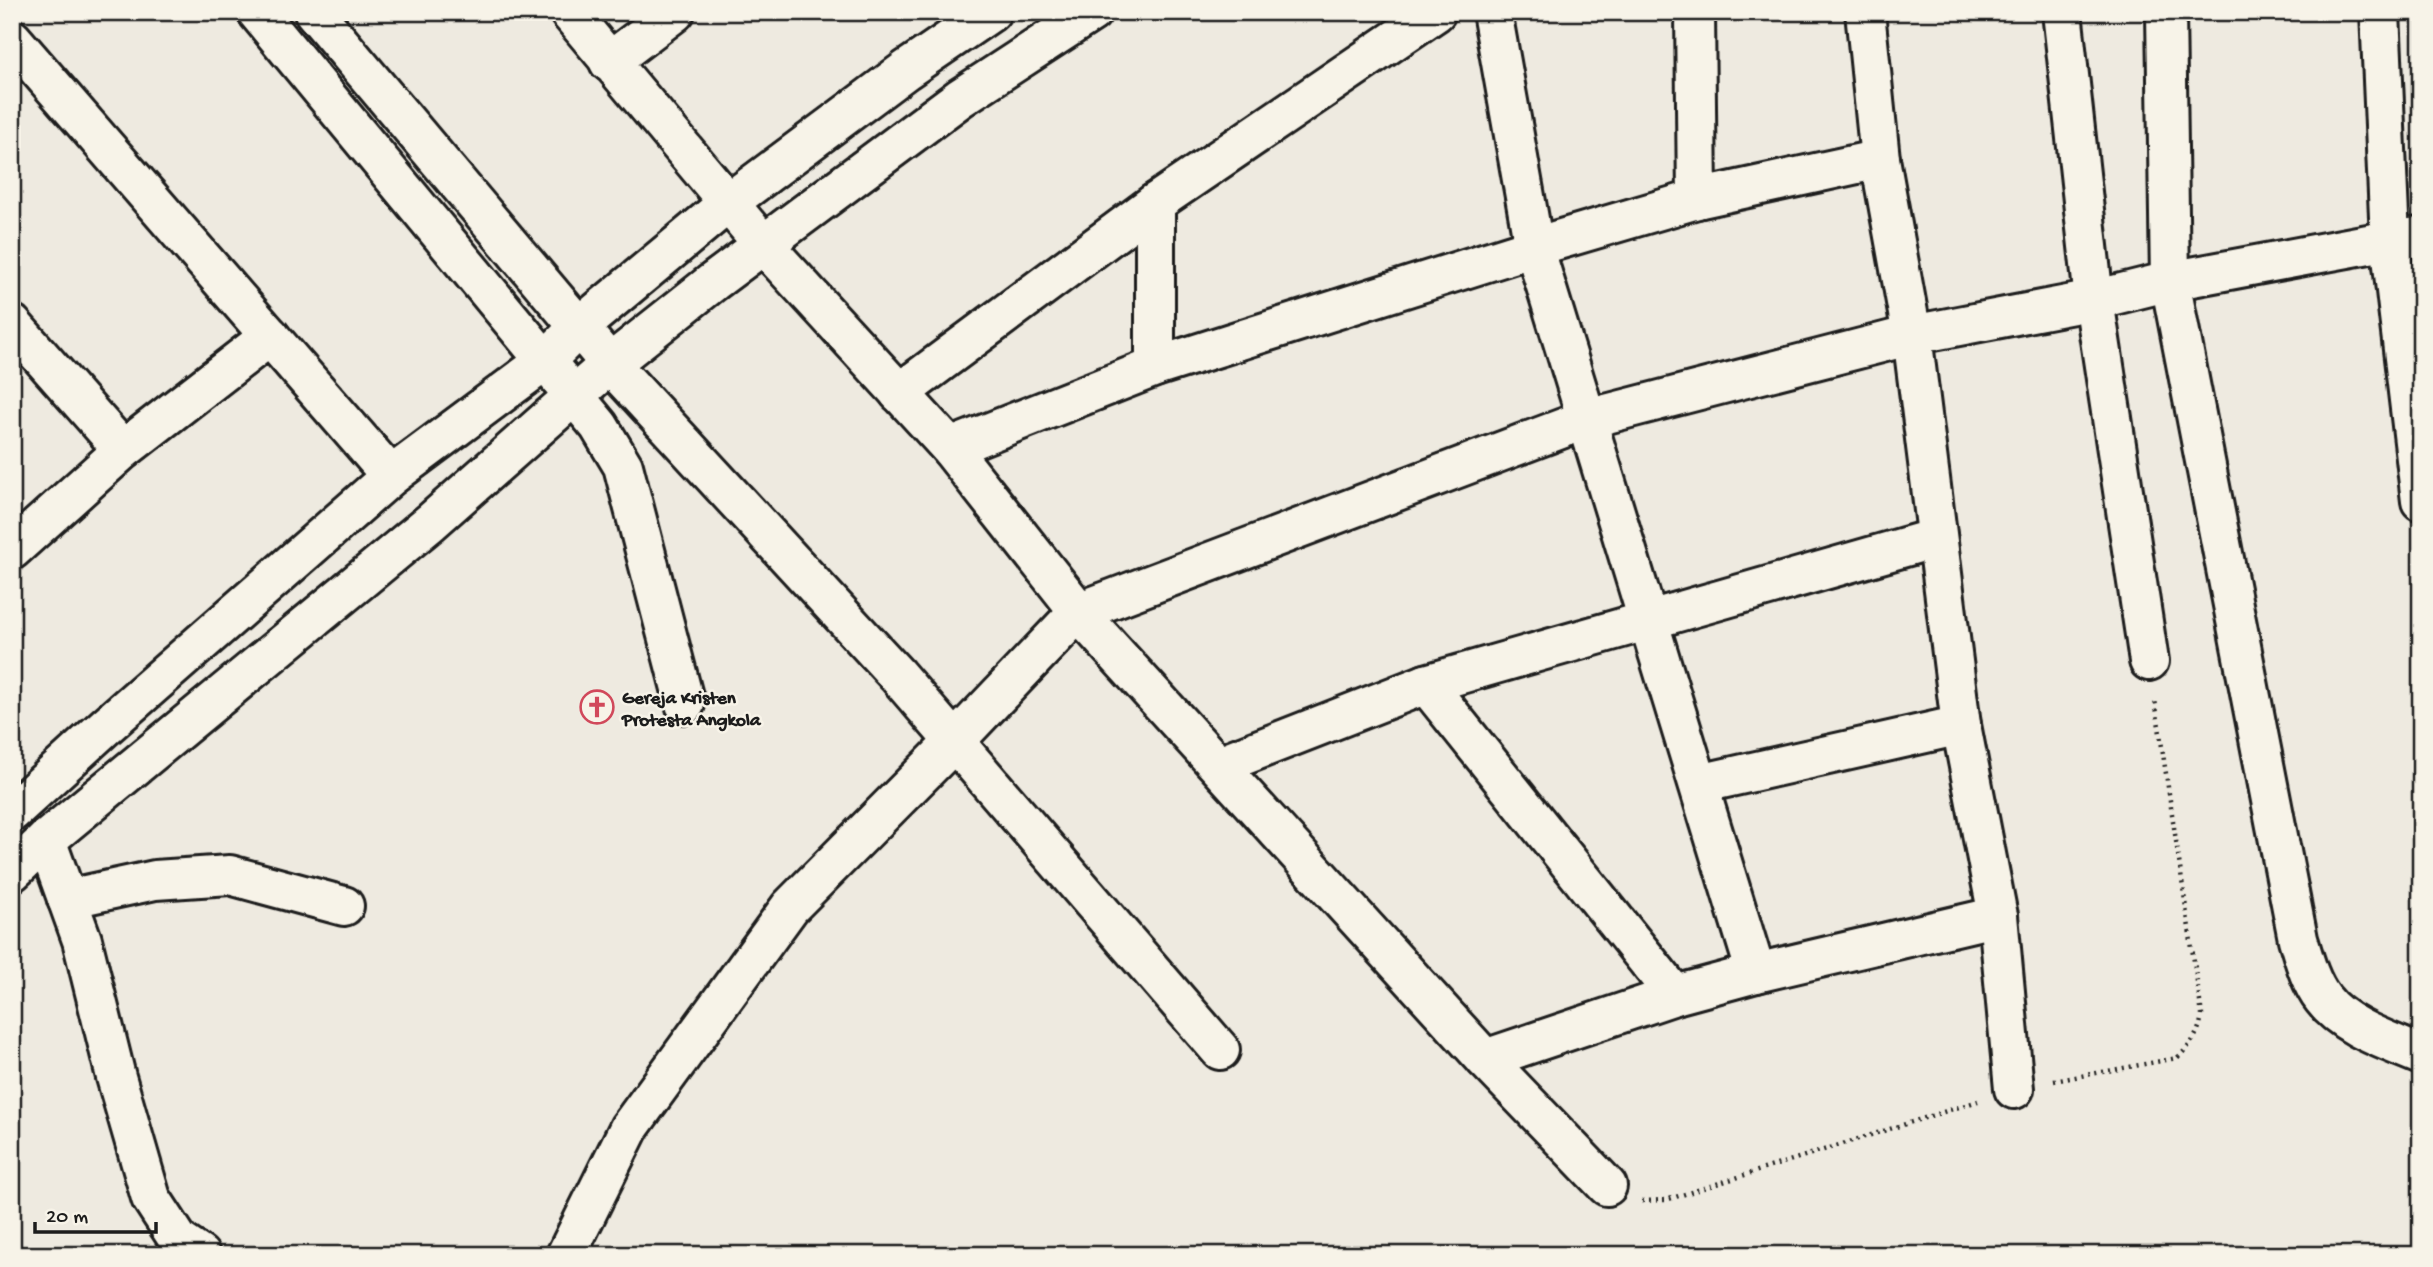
<svg xmlns="http://www.w3.org/2000/svg" width="2433" height="1267" font-family="'Gochi Hand',sans-serif">
<style>
.lines{fill:none;stroke-linecap:round;stroke-linejoin:round}
.minor-casing{stroke:#1c1c1c;stroke-width:44}
.path{stroke:#1c1c1c;stroke-width:4.5;stroke-dasharray:2 5;stroke-linecap:butt}
.minor{stroke:#f7f3e8;stroke-width:38}
.labels{text-anchor:middle;stroke-width:5;stroke-linejoin:round;paint-order:stroke}
.poi-label{font-size:19px;font-weight:bold;fill:#1c1c1c;stroke:#f7f3e8;text-anchor:start}
</style>
<rect width="100%" height="100%" fill="#eeeae0"/>
<filter id="ink" filterUnits="userSpaceOnUse"><feTurbulence type="fractalNoise" baseFrequency=".0143" numOctaves="2"/><feDisplacementMap in="SourceGraphic" scale="14" xChannelSelector="R" yChannelSelector="G"/><feConvolveMatrix kernelMatrix="1 2 1 2 8 2 1 2 1" color-interpolation-filters="sRGB"/></filter>
<g filter="url(#ink)">
<g class="lines">
<defs>
<g id="minor">
<path d="M 257,12 L 599,426 L 623,466 L 685,704"/>
<path d="M 314,12 L 610,364 L 897,675 L 1220,1050"/>
<path d="M 569,12 L 762,243 L 950,448 L 1088,623 L 1485,1059 L 1607,1186"/>
<path d="M 1695,12 L 1697,199"/>
<path d="M 1865,12 L 1880,159"/>
<path d="M 2062,12 L 2094,300 L 2149,661"/>
<path d="M 2166,12 L 2170,281 L 2298,939 C 2304,959 2310,982 2323,999 C 2345,1028 2389,1041 2421,1055"/>
<path d="M 2380,12 L 2390,240 L 2421,501"/>
<path d="M 12,39 L 391,476"/>
<path d="M 609,62 L 675,12"/>
<path d="M 12,324 L 123,450"/>
<path d="M 1155,367 L 1155,203"/>
<path d="M 899,393 L 1155,203 L 1436,12"/>
<path d="M 950,448 L 1155,367 L 1534,247 L 1697,199 L 1880,159 L 1912,335 L 1961,725 L 1998,916 L 2014,1089"/>
<path d="M 12,550 L 123,450 L 270,336"/>
<path d="M 1426,684 L 1936,538"/>
<path d="M 1219,765 L 1426,684 L 1675,995"/>
<path d="M 1699,784 L 1961,725"/>
<path d="M 12,812 L 106,726 L 391,476 L 544,362 L 579,327 L 728,203 L 906,70 L 991,12"/>
<path d="M 46,840 L 82,940 L 116,1077 L 151,1198 L 179,1241 L 200,1255"/>
<path d="M 12,872 L 46,840 L 431,522 L 611,363 L 713,282 L 960,98 L 1092,12"/>
<path d="M 67,899 L 155,880 L 230,875 L 344,906"/>
<path d="M 1756,973 L 1998,916"/>
<path d="M 1485,1059 L 1675,995 L 1756,973 L 1534,247 L 1492,12"/>
<path d="M 566,1255 L 629,1128 L 790,907 L 954,742 L 1078,612 L 1587,419 L 1912,335 L 2094,300 L 2170,281 L 2390,240 L 2421,237"/>
</g>
</defs>
<use href="#minor" class="minor-casing"/>
<g class="path">
<path d="M 2054,1081 L 2177,1058 C 2191,1045 2199,1034 2202,1015 L 2155,700"/>
<path d="M 1642,1201 L 1666,1200 L 1978,1101"/>
</g>
<use href="#minor" class="minor"/>
</g>
</g>
<defs>
<symbol id="church-ring" viewBox="-11 -11 22 22"><circle r="9.5" fill="#f7f3e8" stroke="#d1495b" stroke-width="1.5"/><path d="M-1.2-6h2.4v3.5h3.3v2.4h-3.3V6h-2.4V-.1h-3.3v-2.4h3.3Z" fill="#d1495b"/></symbol>
</defs>
<g fill-rule="evenodd">
<use href="#church-ring" x="578" y="688" width="38" height="38"/>
</g>
<g class="labels">
<g class="poi-label">
<text x="622" y="703">Gereja Kristen<tspan x="622" dy="22">Protesta Angkola</tspan></text>
</g>
</g>
<rect width="2433" height="1267" fill="none" stroke="#f7f3e8" stroke-width="42"/>
<rect x="21" y="21" width="2391" height="1225" fill="none" stroke="#1c1c1c" stroke-width="2.5" filter="url(#ink)"/>
<path d="M35 1222v10h121v-10" fill="none" stroke="#1c1c1c" stroke-width="3.5"/>
<text x="46" y="1222" font-size="21" fill="#1c1c1c" stroke="#f7f3e8" stroke-width="5" paint-order="stroke">20 m</text>
</svg>
